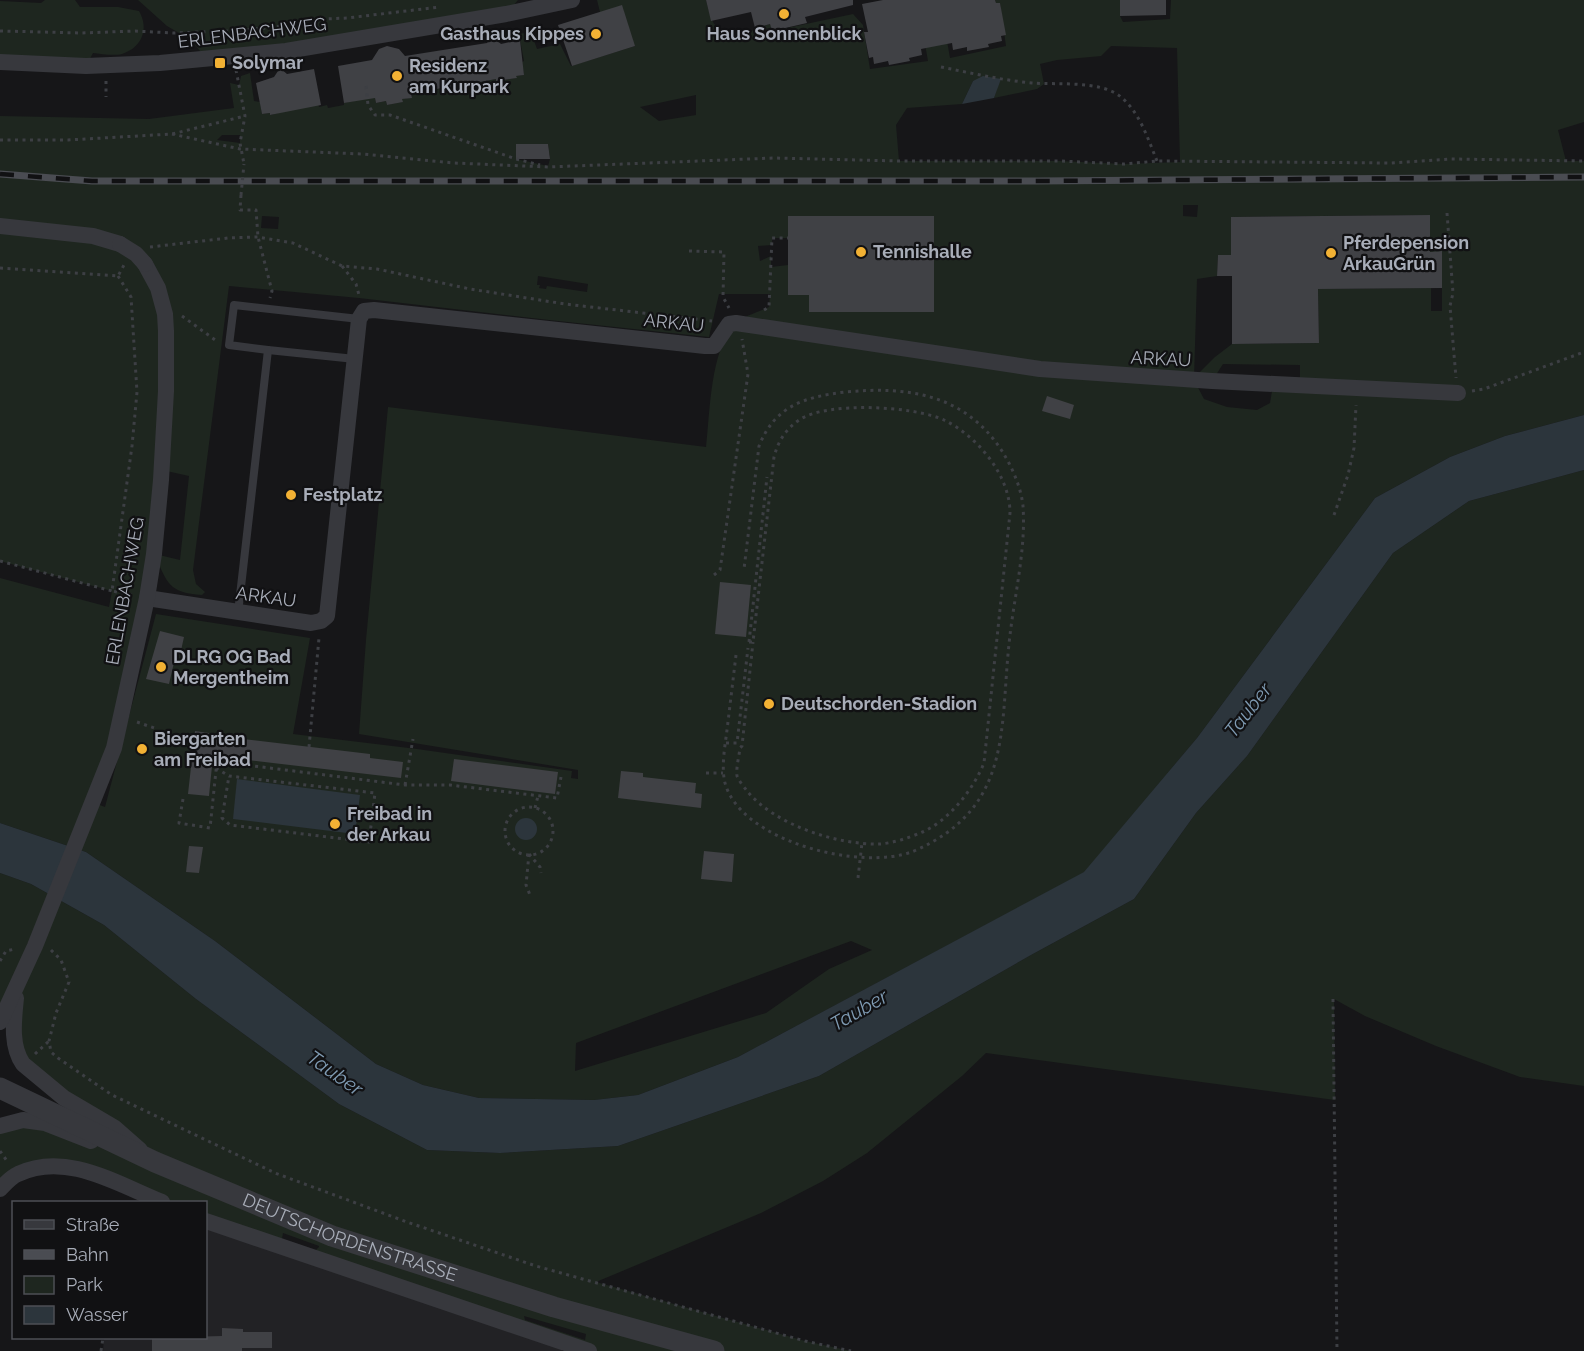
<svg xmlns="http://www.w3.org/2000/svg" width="1584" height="1351" font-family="Raleway,sans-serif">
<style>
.built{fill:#222225}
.green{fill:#1e261f;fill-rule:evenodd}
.water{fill:#2c353c}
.building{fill:#404145}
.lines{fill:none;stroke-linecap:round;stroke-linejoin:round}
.path{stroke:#3d3f44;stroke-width:3;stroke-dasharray:3 4.5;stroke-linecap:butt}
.service{stroke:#37383d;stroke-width:8}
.minor{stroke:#37383d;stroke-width:16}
.tertiary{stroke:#37383d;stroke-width:21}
.rail-casing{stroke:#4a4c52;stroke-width:7}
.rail{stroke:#111113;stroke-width:4.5;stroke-dasharray:14;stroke-linecap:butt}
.path-bridge{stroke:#3d3f44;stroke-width:3;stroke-dasharray:3 4.5;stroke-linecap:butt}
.minor-bridge{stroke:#37383d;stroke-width:16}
.poi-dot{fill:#f2b134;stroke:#111113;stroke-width:2}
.labels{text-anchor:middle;stroke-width:4.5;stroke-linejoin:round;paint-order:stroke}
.street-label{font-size:18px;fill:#a8adb8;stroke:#111113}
.poi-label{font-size:18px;font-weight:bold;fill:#a8adb8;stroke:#111113;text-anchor:start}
.water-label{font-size:20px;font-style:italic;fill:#7f9bb3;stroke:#111113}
</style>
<rect width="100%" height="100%" fill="#161618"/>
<path class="built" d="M 206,1226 L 562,1348 L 562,1351 L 103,1351 L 104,1338 L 206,1338 Z"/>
<g class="green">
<path d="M 45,0 L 75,0 L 80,7 L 118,7 L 139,11 C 149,28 143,47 122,54 C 114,56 101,54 93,53 L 86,66 L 0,62 L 0,1 L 41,3 Z"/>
<path d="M 138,0 L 518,0 L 506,14 L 213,58 L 200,51 L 191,40 L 167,26 Z"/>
<path d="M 597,0 L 706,0 C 713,30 716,31 746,37 L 755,28 L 770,24 L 773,31 L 853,14 L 863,25 L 870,69 L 928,61 L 920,16 L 942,12 L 950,58 L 1006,46 L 1000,3 L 996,3 L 995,0 L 1120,0 L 1120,16 L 1123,22 L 1170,19 L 1171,0 L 1584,0 L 1584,122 L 1558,130 L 1566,161 L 1584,161 L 1584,415 L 1505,436 L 1450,457 L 1375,498 L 1197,738 L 1085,872 L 738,1057 L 638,1095 L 594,1100 L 479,1098 L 423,1085 L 376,1064 L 215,941 L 86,852 L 0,823 L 0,578 L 109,607 L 112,591 L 0,561 L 0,116 L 149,119 L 234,108 L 230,83 L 239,85 L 241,76 L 250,73 L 254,101 L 260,102 L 262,114 L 270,113 L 271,115 L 289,110 L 316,93 L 319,107 L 327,105 L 328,108 L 344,105 L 344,103 L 354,101 L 351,88 L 373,84 L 376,103 L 386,101 L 387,105 L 402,102 L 402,99 L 412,97 L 409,79 L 433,90 L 443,88 L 444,91 L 459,89 L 459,86 L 496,79 L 497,81 L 516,78 L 516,76 L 524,75 L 522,62 L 524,61 L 519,34 L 531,32 L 537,49 L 560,44 L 571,66 L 635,46 L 600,12 ZM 1111,46 L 1177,48 L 1180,162 L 1124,164 L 1060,161 L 899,161 L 896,125 L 907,108 L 962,104 L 973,81 L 1000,79 L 994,98 L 1037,89 L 1044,84 L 1040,64 L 1057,60 L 1101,56 ZM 696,95 L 696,115 L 659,121 L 640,107 ZM 222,135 L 240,135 L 240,143 L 217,140 ZM 516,144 L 548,144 L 550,159 L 548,166 L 516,159 ZM 1183,205 L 1198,205 L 1197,217 L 1183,216 ZM 1429,215 L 1430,252 L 1442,252 L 1442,311 L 1431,311 L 1431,288 L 1318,289 L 1319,343 L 1232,344 L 1215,357 L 1194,378 L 1197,279 L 1217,276 L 1218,256 L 1231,255 L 1231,217 ZM 262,216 L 279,217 L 278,229 L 261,228 ZM 788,216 L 934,312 L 809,312 L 809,295 L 788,294 L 788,265 L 771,267 L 771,256 L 760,261 L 758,246 L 772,245 L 772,238 L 788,238 ZM 538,276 L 588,284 L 587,292 L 547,286 L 546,289 L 539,288 L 540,285 L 537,285 ZM 229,286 L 359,298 L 549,320 L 709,337 L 719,294 L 770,294 L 769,307 C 759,312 743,316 735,324 C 710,350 710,413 706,447 L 388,407 L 366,640 L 359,734 L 578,770 L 578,779 L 571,778 L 572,771 L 417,749 L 293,734 L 310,638 L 156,614 L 105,807 L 94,803 L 155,555 C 167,583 169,593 202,595 L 205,592 L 196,584 L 193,570 ZM 1223,364 L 1300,365 L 1300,385 L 1272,391 L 1270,403 L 1257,410 L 1227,407 L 1204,399 L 1194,380 L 1212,381 ZM 162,470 L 189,476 L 180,560 L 155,554 ZM 851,941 L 872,950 L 829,969 L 766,1013 L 575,1071 L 576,1043 Z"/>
<path d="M 1584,470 L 1584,1086 L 1520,1077 L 1436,1046 L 1365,1016 L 1334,999 L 1335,1100 L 986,1053 L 962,1076 L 867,1153 L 823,1181 L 761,1213 L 596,1282 L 805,1341 L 851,1351 L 589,1351 L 206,1221 L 206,1202 L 162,1202 L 60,1165 L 0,1189 L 0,1126 L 23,1120 L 111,1150 L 23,1064 L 13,1027 L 0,1022 L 0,873 L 31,884 L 104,925 L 196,999 L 339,1104 L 427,1150 L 500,1153 L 618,1146 L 819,1076 L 1031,955 L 1134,899 L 1196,813 L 1247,756 L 1393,553 L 1469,501 ZM 283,1233 L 319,1246 L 319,1247 L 315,1251 L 282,1239 ZM 524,1316 L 586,1334 L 585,1340 L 525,1320 Z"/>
</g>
<g class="water">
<path d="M 983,76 L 1001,79 L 994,98 L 962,104 L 973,81 Z"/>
<path d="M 1584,415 L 1584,470 L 1469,501 L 1393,553 L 1247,756 L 1196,813 L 1134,899 L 1031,955 L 819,1076 L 618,1146 L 500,1153 L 427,1150 L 339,1104 L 196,999 L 104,925 L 31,884 L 0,873 L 0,823 L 86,852 L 215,941 L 376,1064 L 423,1085 L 479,1098 L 594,1100 L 638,1095 L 738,1057 L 1084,872 L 1197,738 L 1375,498 L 1450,457 L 1505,436 Z"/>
<path d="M 237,779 L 360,795 L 355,834 L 233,819 Z"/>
<circle cx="526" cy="829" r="11"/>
</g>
<g class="building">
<path d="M 706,0 L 853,0 L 853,5 L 805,17 L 807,23 L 772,31 L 770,24 L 755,28 L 751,12 L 711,21 Z"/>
<path d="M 883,0 L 995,0 L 996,3 L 1000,3 L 1006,35 L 1001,36 L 1002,41 L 988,44 L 989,47 L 967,51 L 967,47 L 953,50 L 952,43 L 921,49 L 922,55 L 909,58 L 910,61 L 889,65 L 888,61 L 874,64 L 873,57 L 869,58 L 864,32 L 868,32 L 862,4 Z"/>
<path d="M 1120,0 L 1166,0 L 1166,15 L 1120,16 Z"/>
<path d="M 622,5 L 635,46 L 572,66 L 558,25 Z"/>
<path d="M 492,36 L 501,44 L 520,40 L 524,75 L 516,76 L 517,78 L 496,81 L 496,79 L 459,86 L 459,89 L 443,91 L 443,88 L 411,93 L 412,98 L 402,99 L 403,102 L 387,105 L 386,101 L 376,103 L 375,98 L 344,103 L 338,66 L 372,60 L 379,49 L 387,46 L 399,49 L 405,56 L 487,43 Z"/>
<path d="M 280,68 L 287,74 L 314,69 L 321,105 L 270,115 L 270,113 L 262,114 L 256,83 L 274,77 Z"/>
<path d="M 516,144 L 548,144 L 550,159 L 516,159 Z"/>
<path d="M 1430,215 L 1430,252 L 1442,251 L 1442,288 L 1318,289 L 1319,343 L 1232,344 L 1232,276 L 1217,276 L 1218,255 L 1231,255 L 1231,217 Z"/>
<path d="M 788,216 L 934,216 L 934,312 L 809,312 L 809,295 L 788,295 Z"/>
<path d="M 1047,396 L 1074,405 L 1070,419 L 1042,411 Z"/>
<path d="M 720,582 L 751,585 L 746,637 L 715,634 Z"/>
<path d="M 160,631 L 184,637 L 180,655 L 176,654 L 169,684 L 146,679 Z"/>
<path d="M 195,731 L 209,733 L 209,735 L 370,754 L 370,758 L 403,762 L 401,778 L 213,756 L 209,796 L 188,794 Z"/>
<path d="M 454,759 L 558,772 L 555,794 L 451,781 Z"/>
<path d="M 621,771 L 643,773 L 643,777 L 696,783 L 695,793 L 702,794 L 701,808 L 618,798 Z"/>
<path d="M 189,846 L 203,847 L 199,873 L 186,872 Z"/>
<path d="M 704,851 L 734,854 L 732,882 L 701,879 Z"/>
<path d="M 222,1328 L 243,1329 L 243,1332 L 272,1332 L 272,1348 L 242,1348 L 242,1351 L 152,1351 L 152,1338 L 222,1336 Z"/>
</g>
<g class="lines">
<g class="path">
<path d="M 0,31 L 82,33 L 135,31 L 173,33 L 229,31 L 276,27 L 303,20 L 347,18 L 440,7"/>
<path d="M 941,67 C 971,73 1001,80 1032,83 C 1057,85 1101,80 1121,97 C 1140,113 1148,139 1157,161"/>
<path d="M 236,70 L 245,116 L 240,143 L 244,164"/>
<path d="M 106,81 L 106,97"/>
<path d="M 366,86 L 368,105 L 375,115 L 390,115 L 516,159 L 540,165"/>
<path d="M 172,134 L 240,149 L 362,154 L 454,163 L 548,167 L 774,158 L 899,161 L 1060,161 L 1124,164 L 1157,161 L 1391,163 L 1451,159 L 1584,161"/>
<path d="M 0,140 L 68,140 L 172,134 L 245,116"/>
<path d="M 241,195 L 240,210 L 256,210 L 258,237 L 272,291 L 270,298"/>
<path d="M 1447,213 L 1453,293 L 1450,306 L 1456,378"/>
<path d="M 150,247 L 228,238 L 258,237 L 293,243 L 342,266 L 377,269 L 470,289 L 565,304 L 712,321"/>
<path d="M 689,251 L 724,252 L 723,297 L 729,308"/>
<path d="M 342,266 L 356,284 L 359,295"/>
<path d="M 0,268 L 118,276 L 124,265"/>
<path d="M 118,276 L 131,297 L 137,392 L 132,446 L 112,591 L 132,595"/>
<path d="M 764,310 L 769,307 L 772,238 L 788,238"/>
<path d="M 182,316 L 218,342"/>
<path d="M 1472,391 L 1484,389 L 1584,352"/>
<path d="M 1334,515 L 1348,475 L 1354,448 L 1356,405"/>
<path d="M 0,561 L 112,591"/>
<path d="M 714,575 L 720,570 L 748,374 L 742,339"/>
<path d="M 749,642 L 753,642 L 774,457 C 778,441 786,429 799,420 C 827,401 914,406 944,420 C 977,436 1010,475 1010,513 L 984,763 C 973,790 948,822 920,833 C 908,838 893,843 880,844 C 837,845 775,825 747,791 C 744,787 739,781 737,776 C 736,767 739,757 740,748 L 742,746 L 753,642"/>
<path d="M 749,642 L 767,477"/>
<path d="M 736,655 C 733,680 730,705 727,730 C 725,746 721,767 725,783 C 741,842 863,872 914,851 C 1015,807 999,726 1010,635 C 1015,593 1026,548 1023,506 C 1021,487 1012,467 1002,451 C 965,394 908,386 845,392 C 804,397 775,406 759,446 L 744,569"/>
<path d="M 137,722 L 157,729"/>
<path d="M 216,735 L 214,761 L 405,785 L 450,785 L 557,798 L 561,777"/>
<path d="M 726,743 L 737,743 L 748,648"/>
<path d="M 309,747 L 319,638"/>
<path d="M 216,768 L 229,776 L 375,793 L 369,842 L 230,825 L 222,818 L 229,776"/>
<path d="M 706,773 L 723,773"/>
<path d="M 405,785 L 413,739"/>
<path d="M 183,799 L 179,823 L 210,828 L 217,761"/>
<circle cx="529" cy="831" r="24"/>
<path d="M 535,808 L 538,796"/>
<path d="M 529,854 L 526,885 L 530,895"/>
<path d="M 529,854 L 540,867 L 541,873"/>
<path d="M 858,878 L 862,843"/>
<path d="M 51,950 L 61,960 L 69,982 L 56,1013 L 49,1041 L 51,1052 L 58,1058 L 112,1095 L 275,1173 L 407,1222 L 536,1266 L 805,1341 L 851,1351"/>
<path d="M 0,961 L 6,951 L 15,949"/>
<path d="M 1333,999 L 1337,1351"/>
<path d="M 35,1054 L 49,1041"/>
<path d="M 0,1151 L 7,1161"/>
<path d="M 101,1351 L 103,1338"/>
</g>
<g class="service">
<path d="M 268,350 L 355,359"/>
<path d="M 238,613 L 268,350 L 229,345 L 234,305 L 359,319"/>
</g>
<g class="minor">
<path d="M 0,62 L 86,66 L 160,63 L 286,51 L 506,14 L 572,0"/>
<path d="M 0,226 L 93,236 L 120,244"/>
<path d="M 147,598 L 311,623 L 321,621 L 327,616 L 359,319 L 364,311 L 374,310 L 705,346 L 714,346 L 729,324 L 736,323 L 1040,369 L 1212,381 L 1458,393"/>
<path d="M 16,998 C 14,1019 10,1045 23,1064 L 64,1098 L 115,1128 L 140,1150"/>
<path d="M 0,1022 L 35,946 L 114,748 L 147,598 L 154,554 L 161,480 L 166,391 L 166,331 L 165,314 L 158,288 L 145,264"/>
<path d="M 0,1126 L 23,1120 L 45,1123 L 91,1141"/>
<path d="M 0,1189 C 5,1184 11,1177 18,1174 C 66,1151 117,1184 162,1202"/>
<path d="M 206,1221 L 589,1351"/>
</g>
<path class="tertiary" id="s1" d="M 0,1088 L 155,1162 L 332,1236 L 554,1307 L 714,1351"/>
<defs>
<path id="rail" d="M 0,174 L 92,181 L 1036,181 L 1584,177"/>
</defs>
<use href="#rail" class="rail-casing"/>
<use href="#rail" class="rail"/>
<path class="path-bridge" d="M 241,195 L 244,164"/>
<path class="minor-bridge" d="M 120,244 L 136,254 L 145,264"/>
</g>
<g class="poi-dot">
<circle cx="784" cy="14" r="6"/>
<circle cx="596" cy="34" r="6"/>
<rect x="214" y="57" width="12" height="12" rx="3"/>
<circle cx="397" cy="76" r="6"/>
<circle cx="861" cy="252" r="6"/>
<circle cx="1331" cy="253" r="6"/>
<circle cx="291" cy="495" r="6"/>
<circle cx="161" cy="667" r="6"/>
<circle cx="769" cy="704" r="6"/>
<circle cx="142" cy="749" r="6"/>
<circle cx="335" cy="824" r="6"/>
</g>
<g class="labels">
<g class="street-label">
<text transform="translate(252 33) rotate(-7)" y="6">ERLENBACHWEG</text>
<text transform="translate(674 323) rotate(6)" y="6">ARKAU</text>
<text transform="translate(1161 359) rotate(3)" y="6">ARKAU</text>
<text transform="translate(125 591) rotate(-80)" y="6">ERLENBACHWEG</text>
<text transform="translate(266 597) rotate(8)" y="6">ARKAU</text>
<text dy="6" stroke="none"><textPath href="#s1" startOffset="381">DEUTSCHORDENSTRASSE</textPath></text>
</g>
<g class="poi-label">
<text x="584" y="40" text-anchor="end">Gasthaus Kippes</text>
<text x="784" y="40" text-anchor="middle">Haus Sonnenblick</text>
<text x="232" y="69">Solymar</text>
<text x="409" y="72">Residenz<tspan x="409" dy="21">am Kurpark</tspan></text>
<text x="1343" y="249">Pferdepension<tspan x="1343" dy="21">ArkauGrün</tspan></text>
<text x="873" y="258">Tennishalle</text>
<text x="303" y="501">Festplatz</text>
<text x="173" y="663">DLRG OG Bad<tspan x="173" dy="21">Mergentheim</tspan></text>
<text x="781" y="710">Deutschorden-Stadion</text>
<text x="154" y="745">Biergarten<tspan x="154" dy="21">am Freibad</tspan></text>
<text x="347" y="820">Freibad in<tspan x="347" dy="21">der Arkau</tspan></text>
</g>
<g class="water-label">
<text transform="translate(1248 710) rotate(-52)" y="7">Tauber</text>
<text transform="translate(859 1010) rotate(-30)" y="7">Tauber</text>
<text transform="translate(335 1073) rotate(35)" y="7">Tauber</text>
</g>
</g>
<rect x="12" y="1201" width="195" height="138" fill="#111113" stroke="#4d4f55" stroke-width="1.5"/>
<rect x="24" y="1220" width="30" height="9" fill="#37383d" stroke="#4d4f55" stroke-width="1.5"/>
<text x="66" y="1231" font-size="18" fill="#a8adb8">Straße</text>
<rect x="24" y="1250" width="30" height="9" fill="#4a4c52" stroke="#4d4f55" stroke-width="1.5"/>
<text x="66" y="1261" font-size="18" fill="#a8adb8">Bahn</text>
<rect x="24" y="1276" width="30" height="18" fill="#1e261f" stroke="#4d4f55" stroke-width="1.5"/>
<text x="66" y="1291" font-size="18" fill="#a8adb8">Park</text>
<rect x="24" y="1306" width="30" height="18" fill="#2c353c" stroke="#4d4f55" stroke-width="1.5"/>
<text x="66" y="1321" font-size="18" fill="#a8adb8">Wasser</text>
</svg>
